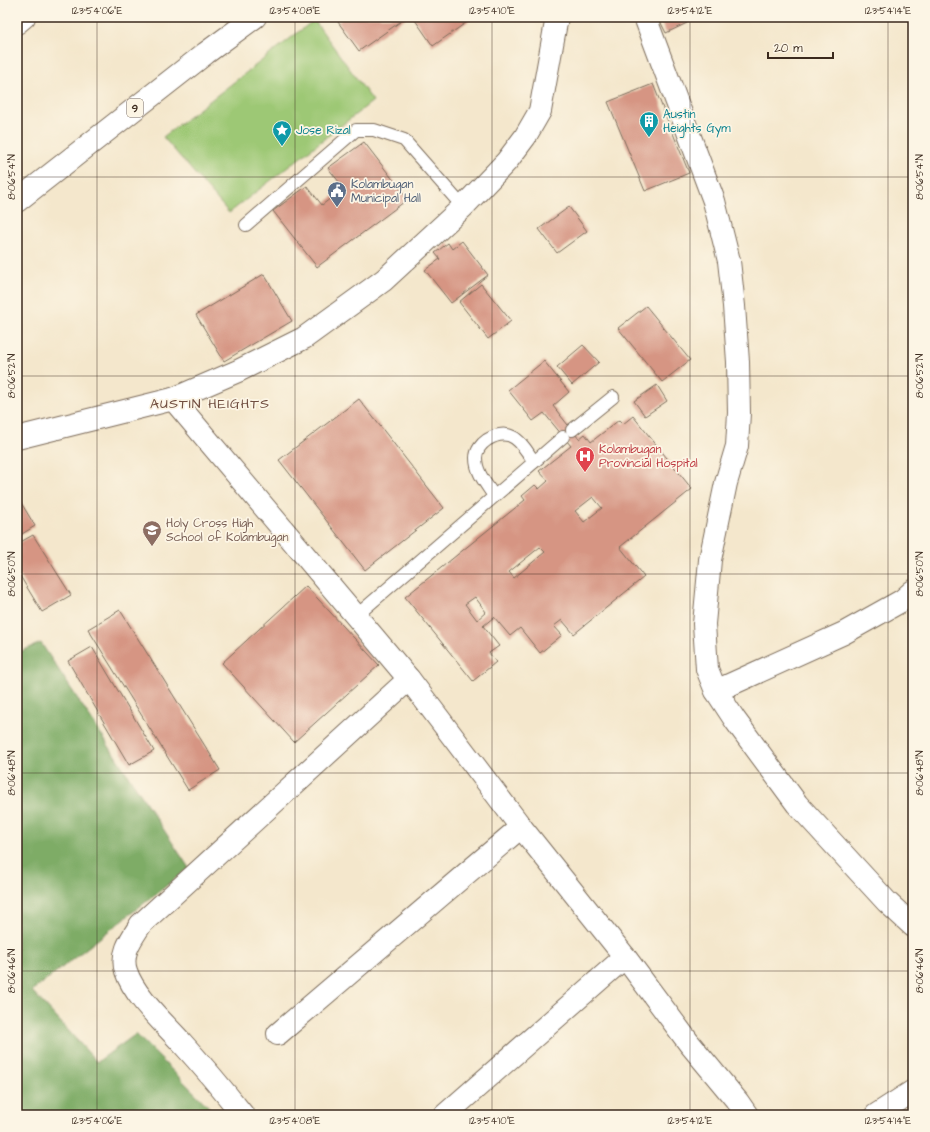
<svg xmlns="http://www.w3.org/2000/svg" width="930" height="1132" font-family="'Architects Daughter',sans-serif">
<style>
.green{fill:#9dc875;stroke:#6c794a}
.forest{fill:#7eac66;stroke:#5c6b42}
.building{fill:#d69583;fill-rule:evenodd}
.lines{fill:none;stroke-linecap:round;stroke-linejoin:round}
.lane-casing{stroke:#7c6c5b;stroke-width:14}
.street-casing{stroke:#7c6c5b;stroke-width:24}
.highway-casing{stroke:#7c6c5b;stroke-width:24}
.lane{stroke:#fff;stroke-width:12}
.street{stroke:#fff;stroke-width:22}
.highway{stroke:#fff;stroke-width:22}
.ticks{fill:none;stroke:#3b2a1e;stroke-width:1;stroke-opacity:0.45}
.labels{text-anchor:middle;stroke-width:3.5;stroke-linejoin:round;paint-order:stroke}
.shield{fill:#fcf5e5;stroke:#75675a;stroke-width:1}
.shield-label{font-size:11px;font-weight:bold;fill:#3b2a1e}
.culture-label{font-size:12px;fill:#0d838f;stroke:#fcf5e5;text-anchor:start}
.service-label{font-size:12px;fill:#4e5e75;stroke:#fcf5e5;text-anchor:start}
.health-label{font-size:12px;fill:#be3a42;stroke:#fcf5e5;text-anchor:start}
.education-label{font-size:12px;fill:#785e54;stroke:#fcf5e5;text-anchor:start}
.quarter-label{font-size:14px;letter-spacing:1px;fill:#714f41;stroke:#fcf5e5}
.neatline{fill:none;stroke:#3b2a1e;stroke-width:1.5}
.ticks-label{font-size:10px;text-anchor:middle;fill:#3b2a1e}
</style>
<rect width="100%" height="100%" fill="#fcf5e5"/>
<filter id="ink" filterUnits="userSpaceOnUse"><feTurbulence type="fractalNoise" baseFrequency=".025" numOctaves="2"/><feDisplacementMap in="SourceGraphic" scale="8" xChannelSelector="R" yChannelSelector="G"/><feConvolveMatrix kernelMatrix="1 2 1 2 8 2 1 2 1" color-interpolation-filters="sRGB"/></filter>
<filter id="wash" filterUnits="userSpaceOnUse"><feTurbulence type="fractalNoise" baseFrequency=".012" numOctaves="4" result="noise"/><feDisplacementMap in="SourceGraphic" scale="16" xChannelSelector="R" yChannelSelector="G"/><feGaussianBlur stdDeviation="0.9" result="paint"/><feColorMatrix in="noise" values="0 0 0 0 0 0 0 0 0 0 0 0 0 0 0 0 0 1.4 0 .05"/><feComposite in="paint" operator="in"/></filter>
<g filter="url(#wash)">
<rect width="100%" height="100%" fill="#f4e7cc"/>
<path class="green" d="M 314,20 L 373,101 L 229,213 L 163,137 Z"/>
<path class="forest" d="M 41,643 L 189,868 L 32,991 L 97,1062 L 136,1034 L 217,1115 L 17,1115 L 17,653 Z"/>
<g id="blocks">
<g class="building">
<path d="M 345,17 L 407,17 L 359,51 L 338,22 Z"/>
<path d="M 413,17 L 474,17 L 433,46 Z"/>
<path d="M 658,17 L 685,17 L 687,23 L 666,33 Z"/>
<path d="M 653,84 L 689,173 L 645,191 L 608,102 Z"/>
<path d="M 364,142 L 408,199 L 317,267 L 273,211 L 307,186 L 322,205 L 344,188 L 328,168 Z"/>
<path d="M 569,207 L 587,231 L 557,253 L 539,229 Z"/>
<path d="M 462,241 L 488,275 L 451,303 L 425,270 L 440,259 L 435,253 L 448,243 L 452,249 Z"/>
<path d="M 264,274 L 292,321 L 224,361 L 196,315 Z"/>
<path d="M 481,284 L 511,321 L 488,339 L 459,302 Z"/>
<path d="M 646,306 L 690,360 L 662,382 L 618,328 Z"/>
<path d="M 583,345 L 599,362 L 572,385 L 557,367 Z"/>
<path d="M 544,361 L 569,392 L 553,406 L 579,439 L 585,434 L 591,442 L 619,420 L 623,424 L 633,416 L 692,489 L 620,547 L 644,577 L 574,634 L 562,620 L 554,626 L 562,635 L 540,653 L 520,628 L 510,636 L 494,617 L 483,626 L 499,646 L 489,653 L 496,662 L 473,681 L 405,597 L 525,500 L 522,496 L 535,485 L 539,489 L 548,481 L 539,471 L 571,446 L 544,413 L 533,421 L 508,390 ZM 593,497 L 602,508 L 584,522 L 575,511 ZM 540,547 L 545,552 L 514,578 L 509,572 ZM 475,597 L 486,612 L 477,620 L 465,604 Z"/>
<path d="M 657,385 L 667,401 L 645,416 L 634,401 Z"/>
<path d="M 359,399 L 444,508 L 365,570 L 279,460 Z"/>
<path d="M 17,496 L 35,526 L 17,537 Z"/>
<path d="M 33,535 L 71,595 L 42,612 L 17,571 L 17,544 Z"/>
<path d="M 306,586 L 379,665 L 294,742 L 222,663 Z"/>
<path d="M 120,610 L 220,770 L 188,790 L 88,629 Z"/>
<path d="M 92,647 L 154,751 L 129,765 L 68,661 Z"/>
</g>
</g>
</g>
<g filter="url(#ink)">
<use href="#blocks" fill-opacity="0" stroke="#7c6c5b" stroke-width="1"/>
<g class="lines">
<defs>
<g id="lane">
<path d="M 246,225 L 356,130 L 374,130 L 404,140 L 463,207"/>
<path d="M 572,430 L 613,397"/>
<path d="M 494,496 C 487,485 476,473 476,458 C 476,451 481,444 487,440 C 511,425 522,443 534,462"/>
<path d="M 356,616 L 563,437"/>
</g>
<g id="street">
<path d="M 645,17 L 714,201 L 729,261 L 734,306 L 738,362 L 739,413 L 737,446 L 726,483 L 710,560 L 704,624 L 707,669 L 716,691 L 735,720 L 797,804 L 887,902 L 913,926"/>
<path d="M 17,23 L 24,17"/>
<path d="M 173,399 L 409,679 L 521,827 L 625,957 L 689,1043 L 738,1102 L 747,1115"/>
<path d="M 17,438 L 173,399 L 238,371 L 304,338 L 384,280 L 463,207 L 507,161 L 525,137 L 540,111 L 557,17"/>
<path d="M 716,691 L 844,633 L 903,600 L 913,591"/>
<path d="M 278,1034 L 521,827"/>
<path d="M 243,1115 C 223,1090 203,1066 182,1043 C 164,1023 134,996 126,971 C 120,953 132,938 141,924 L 409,679"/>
<path d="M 445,1115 L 625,957"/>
<path d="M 876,1115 L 913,1091"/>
</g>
<path id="highway" d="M 17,201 L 206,53 L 255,17"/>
</defs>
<use href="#lane" class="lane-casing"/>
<use href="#street" class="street-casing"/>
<use href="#highway" class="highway-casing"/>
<use href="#lane" class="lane"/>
<use href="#street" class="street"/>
<use href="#highway" class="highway"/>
</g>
</g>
<path class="ticks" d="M 97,17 L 97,1115M 295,17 L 295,1115M 492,17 L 492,1115M 690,17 L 690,1115M 888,17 L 888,1115M 17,177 L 913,177M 17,376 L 913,376M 17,574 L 913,574M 17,773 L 913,773M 17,971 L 913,971"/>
<defs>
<symbol id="building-pin" viewBox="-11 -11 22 30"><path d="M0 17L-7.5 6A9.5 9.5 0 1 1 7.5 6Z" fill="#0f9aa8" stroke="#fcf5e5"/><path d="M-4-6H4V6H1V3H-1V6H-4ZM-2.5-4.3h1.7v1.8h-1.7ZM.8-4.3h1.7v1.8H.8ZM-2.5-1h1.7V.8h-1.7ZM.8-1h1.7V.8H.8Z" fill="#fff"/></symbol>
<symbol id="sight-pin" viewBox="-11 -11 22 30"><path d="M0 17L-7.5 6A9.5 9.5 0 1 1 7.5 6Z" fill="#0f9aa8" stroke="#fcf5e5"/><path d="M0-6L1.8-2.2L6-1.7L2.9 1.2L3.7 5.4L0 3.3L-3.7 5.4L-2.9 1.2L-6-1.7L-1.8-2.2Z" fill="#fff"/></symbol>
<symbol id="civic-pin" viewBox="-11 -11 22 30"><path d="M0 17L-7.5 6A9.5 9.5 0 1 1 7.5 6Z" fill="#5c6f8a" stroke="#fcf5e5"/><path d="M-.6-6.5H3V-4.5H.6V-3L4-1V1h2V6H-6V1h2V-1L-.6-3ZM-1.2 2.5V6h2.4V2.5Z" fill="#fff"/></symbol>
<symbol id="hospital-pin" viewBox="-11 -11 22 30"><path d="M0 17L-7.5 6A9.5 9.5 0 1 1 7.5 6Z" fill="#e0444e" stroke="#fcf5e5"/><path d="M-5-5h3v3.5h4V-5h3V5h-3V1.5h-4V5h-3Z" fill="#fff"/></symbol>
<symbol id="school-pin" viewBox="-11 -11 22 30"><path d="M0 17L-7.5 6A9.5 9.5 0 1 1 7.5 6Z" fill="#8d6e63" stroke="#fcf5e5"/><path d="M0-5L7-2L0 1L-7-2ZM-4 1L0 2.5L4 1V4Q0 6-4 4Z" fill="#fff"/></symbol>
</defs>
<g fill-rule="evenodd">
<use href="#building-pin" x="638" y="110" width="22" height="30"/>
<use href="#sight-pin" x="271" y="119" width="22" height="30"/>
<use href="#civic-pin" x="326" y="180" width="22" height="30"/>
<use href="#hospital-pin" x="574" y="445" width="22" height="30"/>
<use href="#school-pin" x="141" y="519" width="22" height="30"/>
</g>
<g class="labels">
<rect class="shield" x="127" y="99" width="16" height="18" rx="3"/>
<g class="shield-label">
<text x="135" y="112">9</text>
</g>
<g class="culture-label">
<text x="663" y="118">Austin<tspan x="663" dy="14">Heights Gym</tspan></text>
<text x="296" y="134">Jose Rizal</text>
</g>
<g class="service-label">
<text x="351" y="188">Kolambugan<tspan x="351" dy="14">Municipal Hall</tspan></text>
</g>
<g class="health-label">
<text x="599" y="453">Kolambugan<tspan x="599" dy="14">Provincial Hospital</tspan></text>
</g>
<g class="education-label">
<text x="166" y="527">Holy Cross High<tspan x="166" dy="14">School of Kolambugan</tspan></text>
</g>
<g class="quarter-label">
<text x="210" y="408">AUSTIN HEIGHTS</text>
</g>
</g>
<rect width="930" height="1132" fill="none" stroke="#fcf5e5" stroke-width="44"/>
<path d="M768 52v6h65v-6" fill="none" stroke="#3b2a1e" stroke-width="2"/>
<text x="774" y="52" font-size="12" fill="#3b2a1e" stroke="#fcf5e5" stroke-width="3" paint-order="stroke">20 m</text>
<rect x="22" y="22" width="886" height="1088" class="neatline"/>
<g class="ticks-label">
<text x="97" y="14">123°54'06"E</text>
<text x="295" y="14">123°54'08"E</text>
<text x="492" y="14">123°54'10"E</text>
<text x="690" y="14">123°54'12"E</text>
<text x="888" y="14">123°54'14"E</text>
<text transform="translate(11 177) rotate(-90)" y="4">8°06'54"N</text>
<text transform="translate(919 177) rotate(-90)" y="4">8°06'54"N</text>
<text transform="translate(11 376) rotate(-90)" y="4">8°06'52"N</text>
<text transform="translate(919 376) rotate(-90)" y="4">8°06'52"N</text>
<text transform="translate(11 574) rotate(-90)" y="4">8°06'50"N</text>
<text transform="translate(919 574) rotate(-90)" y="4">8°06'50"N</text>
<text transform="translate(11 773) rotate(-90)" y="4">8°06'48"N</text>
<text transform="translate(919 773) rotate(-90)" y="4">8°06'48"N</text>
<text transform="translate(11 971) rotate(-90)" y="4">8°06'46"N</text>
<text transform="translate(919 971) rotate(-90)" y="4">8°06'46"N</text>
<text x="97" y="1124">123°54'06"E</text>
<text x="295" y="1124">123°54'08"E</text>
<text x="492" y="1124">123°54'10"E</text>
<text x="690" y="1124">123°54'12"E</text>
<text x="888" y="1124">123°54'14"E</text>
</g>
</svg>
